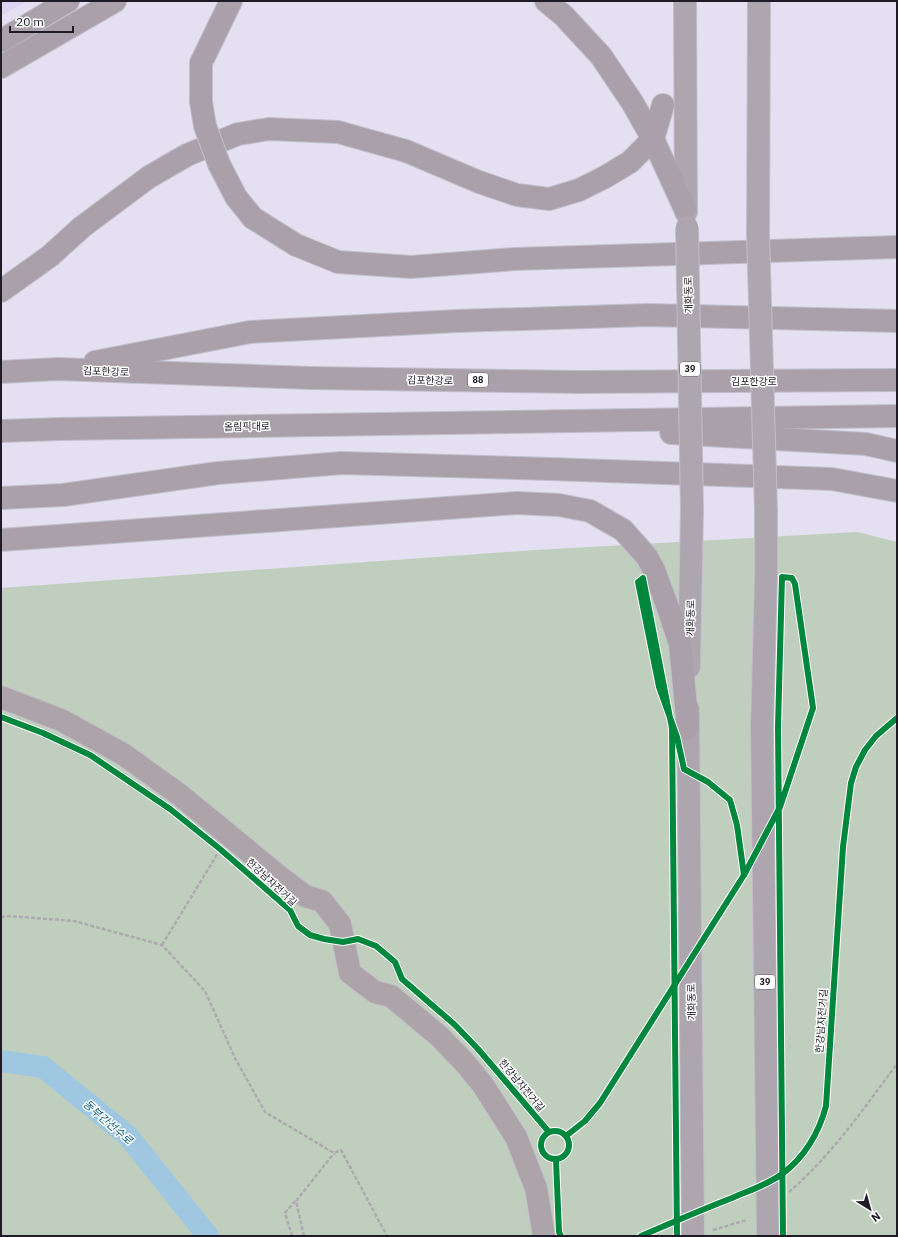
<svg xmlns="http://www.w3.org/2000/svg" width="898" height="1237" font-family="'IBM Plex Sans','Noto Sans KR',sans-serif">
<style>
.built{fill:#dcd5f2}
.green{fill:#c0cfbd}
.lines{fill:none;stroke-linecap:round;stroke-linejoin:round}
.canal{stroke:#9fc7e2;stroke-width:22}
.minor-casing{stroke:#c1becb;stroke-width:24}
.major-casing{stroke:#c1becb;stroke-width:24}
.highway-casing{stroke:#c1becb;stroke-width:24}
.path{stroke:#aea9b0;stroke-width:2.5;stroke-dasharray:4 2;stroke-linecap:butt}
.minor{stroke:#aca4a8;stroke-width:22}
.major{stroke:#aea6ae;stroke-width:22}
.highway{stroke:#a9a0aa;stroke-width:22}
.major-bridge-casing{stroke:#c1becb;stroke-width:24;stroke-linecap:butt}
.highway-bridge-casing{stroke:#c1becb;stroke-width:24;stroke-linecap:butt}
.major-bridge{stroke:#aea6ae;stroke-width:22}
.highway-bridge{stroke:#a9a0aa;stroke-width:22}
.cycleway-casing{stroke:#fff;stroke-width:8}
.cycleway{stroke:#00873e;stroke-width:6}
.labels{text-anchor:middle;stroke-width:3;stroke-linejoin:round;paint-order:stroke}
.shield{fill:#fff;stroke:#625f67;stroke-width:1}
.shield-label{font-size:9px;font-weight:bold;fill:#1e1b26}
.street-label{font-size:10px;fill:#1e1b26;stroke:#fff}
.water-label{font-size:11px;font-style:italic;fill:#055674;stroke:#fff}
</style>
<rect width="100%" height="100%" fill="#e4e0f1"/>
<path class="built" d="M 1,1 L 28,1 L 1,16 Z"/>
<path class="green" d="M 857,532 L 897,542 L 897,1236 L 1,1236 L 1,588 L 535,550 Z"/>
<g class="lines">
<path class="canal" d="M 1,1061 L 43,1067 L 128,1136 L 208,1236"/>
<defs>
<path id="minor" d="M 1,697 L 61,720 L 123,754 L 180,795 L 280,877 L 305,896 L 322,901 L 340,924 L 350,973 L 375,992 L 391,996 L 439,1036 L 465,1063 L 483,1085 L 516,1137 L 536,1188 L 544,1236"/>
<g id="major">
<path d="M 685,1 L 686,212"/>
<path d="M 758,233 L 759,1"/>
<path d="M 689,667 L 692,510"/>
<path d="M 688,709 L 693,1236"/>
<path d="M 762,727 L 766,577 L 766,511"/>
</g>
<g id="highway">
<path d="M 546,1 L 564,16 L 601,56 L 632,102 L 653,139 L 685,209"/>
<path d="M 1,41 L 68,1"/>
<path d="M 201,63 L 231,1"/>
<path d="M 1,67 L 115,1"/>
<path d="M 253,218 L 296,245 L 338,262 L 411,267 L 515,259 L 897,247"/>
<path d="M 1,291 L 50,256 L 82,227 L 149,177 L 187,155 L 238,134 L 269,129 L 338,132 L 406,151 L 479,182 L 517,195 L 549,199 L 579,190 L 605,177 L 630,162 L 653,139 L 663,105"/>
<path d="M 95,362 L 250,332 L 457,321 L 648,315 L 897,321"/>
<path d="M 1,372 L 58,369 L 311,378 L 579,382 L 897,380"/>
<path d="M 1,431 L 60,429 L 897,416"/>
<path d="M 671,433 L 866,444 L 897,451"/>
<path d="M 1,498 L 63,495 L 218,473 L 342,463 L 550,469 L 832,479 L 897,491"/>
<path d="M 1,540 L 517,503 L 559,505 L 590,511 L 623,530 L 647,557 L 654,570 L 667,605 L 680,644 L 688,728"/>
</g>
</defs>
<use href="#minor" class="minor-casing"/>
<use href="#major" class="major-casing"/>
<use href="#highway" class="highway-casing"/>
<g class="path">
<path d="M 1,917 L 8,916 L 74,921 L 162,945 L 205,991 L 235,1058 L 265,1112 L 334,1153 L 341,1150 L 387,1236"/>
<path d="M 162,945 L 218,853"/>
<path d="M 789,1192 C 831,1156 864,1108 897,1064"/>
<path d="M 713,1230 L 747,1220"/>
<path d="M 292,1236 L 285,1213 L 296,1200"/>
<path d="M 304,1236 L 296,1201 L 331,1157 L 335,1154"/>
</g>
<use href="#minor" class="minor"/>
<use href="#major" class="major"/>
<use href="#highway" class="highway"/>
<defs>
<g id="major-bridge">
<path d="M 687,227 L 692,510"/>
<path d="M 758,233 L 766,511"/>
<path d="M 762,727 L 768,1236"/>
</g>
<path id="highway-bridge" d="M 201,63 L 201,102 L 205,126 L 219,164 L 236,197 L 253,218"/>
</defs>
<use href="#major-bridge" class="major-bridge-casing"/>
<use href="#highway-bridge" class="highway-bridge-casing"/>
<use href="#major-bridge" class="major-bridge"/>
<use href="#highway-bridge" class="highway-bridge"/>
<defs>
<g id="cycleway">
<path d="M 1,717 L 43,733 L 90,755 L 170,809 L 220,849 L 290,910 L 298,926 L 310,935 L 324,939 L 343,942 L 358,939 L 376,946 L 395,962 L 402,979 L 455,1025 L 478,1049 L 549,1132"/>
<circle cx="555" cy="1145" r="14"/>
<path d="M 566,1136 L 585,1121 L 600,1103 L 744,875 L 780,807 L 813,708 L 795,584 L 792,578 L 782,577 L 778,727 L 783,1236"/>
<path d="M 556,1160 L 559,1232 L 561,1236"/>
<path d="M 641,1236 C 671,1223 701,1210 732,1198 C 748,1191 767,1185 782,1174 C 804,1158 819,1133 826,1106 L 843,847 L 851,783 L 856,767 L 865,750 L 876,736 L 897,718"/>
<path d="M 677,1236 L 672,728 L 643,578 L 638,582 L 659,687 L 677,737 L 684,769 L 708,782 L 730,800 L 737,825 L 744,875"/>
</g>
</defs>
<use href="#cycleway" class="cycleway-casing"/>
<use href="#cycleway" class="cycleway"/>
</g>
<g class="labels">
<g class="shield">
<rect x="680" y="362" width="20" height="14" rx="3"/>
<rect x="468" y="373" width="20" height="14" rx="3"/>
<rect x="755" y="975" width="20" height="14" rx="3"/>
</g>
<g class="shield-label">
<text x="690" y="372">39</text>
<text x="478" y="383">88</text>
<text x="765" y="985">39</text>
</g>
<g class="street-label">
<text transform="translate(688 295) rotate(-91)" y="4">개화동로</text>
<text transform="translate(106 371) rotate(2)" y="4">김포한강로</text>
<text transform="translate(430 380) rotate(1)" y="4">김포한강로</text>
<text x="754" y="385">김포한강로</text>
<text transform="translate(247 426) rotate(-1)" y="4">올림픽대로</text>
<text transform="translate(690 618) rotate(-89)" y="4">개화동로</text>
<text transform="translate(272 882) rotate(43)" y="4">한강남자전거길</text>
<text transform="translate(691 1002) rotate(-91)" y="4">개화동로</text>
<text transform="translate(821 1021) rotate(-86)" y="4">한강남자전거길</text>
<text transform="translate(522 1085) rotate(50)" y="4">한강남자전거길</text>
</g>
<g class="water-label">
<text transform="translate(108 1122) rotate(41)" y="4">동부간선수로</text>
</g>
</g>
<rect width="898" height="1237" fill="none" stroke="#1e1b26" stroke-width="4"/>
<g transform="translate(870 1209) rotate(143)" stroke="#ffffff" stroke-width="3" paint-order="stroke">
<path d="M0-3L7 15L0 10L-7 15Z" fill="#1e1b26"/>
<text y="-6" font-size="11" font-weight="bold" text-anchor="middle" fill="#1e1b26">N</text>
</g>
<path d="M10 26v6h63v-6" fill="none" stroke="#1e1b26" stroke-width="2"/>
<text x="16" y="26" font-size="12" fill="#1e1b26" stroke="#ffffff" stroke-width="3" paint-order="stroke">20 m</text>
</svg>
